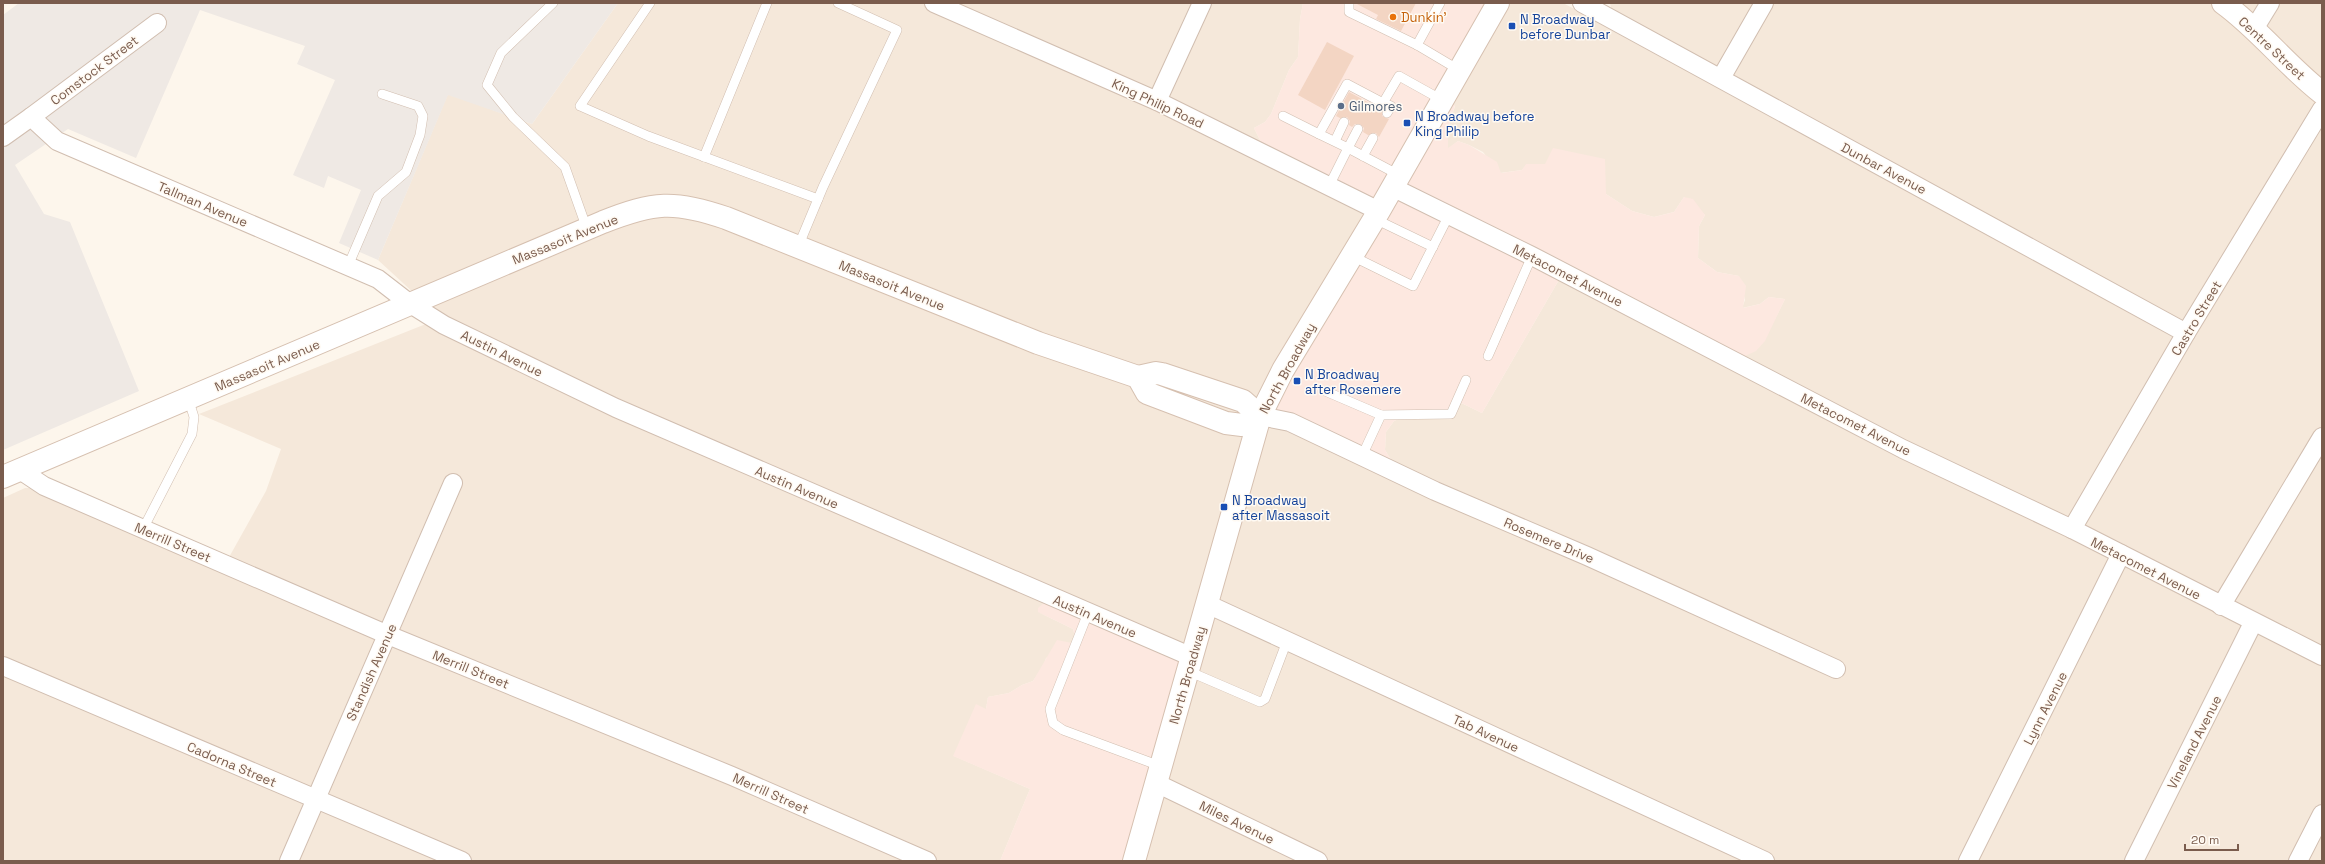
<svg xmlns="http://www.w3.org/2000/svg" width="2325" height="864" font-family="'Space Grotesk',sans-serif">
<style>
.residential{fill:#f5e8da}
.commercial{fill:#fde8e0}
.industrial{fill:#efe9e4}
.building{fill:#f3d5c3}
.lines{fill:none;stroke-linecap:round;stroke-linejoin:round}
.service-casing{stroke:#d1beb0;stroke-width:10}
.minor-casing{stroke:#d1beb0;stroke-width:20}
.secondary-casing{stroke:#d6c0b0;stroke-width:24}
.service{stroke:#fff;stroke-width:9}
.minor{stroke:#fff;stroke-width:18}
.secondary{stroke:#fff;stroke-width:22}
.food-dot{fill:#e8710a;stroke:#fffaf3;stroke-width:1.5}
.transit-dot{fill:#1a4fb4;stroke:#fffaf3;stroke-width:1.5}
.service-dot{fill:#5c6f8a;stroke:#fffaf3;stroke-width:1.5}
.labels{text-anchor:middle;stroke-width:3;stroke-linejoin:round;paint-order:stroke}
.food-label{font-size:13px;fill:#c56008;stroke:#fffaf3;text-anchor:start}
.transit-label{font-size:13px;fill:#164399;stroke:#fffaf3;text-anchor:start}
.street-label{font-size:13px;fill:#7a5c4d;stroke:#fffaf3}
.service-label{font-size:13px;fill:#4e5e75;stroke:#fffaf3;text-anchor:start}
</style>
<rect width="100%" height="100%" fill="#fdf6ec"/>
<path class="residential" d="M 618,3 L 1303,3 L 1300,19 L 1298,57 L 1289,70 L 1271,114 L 1265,122 L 1254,128 L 1261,142 L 1263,156 L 1381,213 L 1264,419 L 1391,460 L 1385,450 L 1386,432 L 1394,421 L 1411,413 L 1455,400 L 1482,413 L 1560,278 L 1775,319 L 1785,299 L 1769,297 L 1760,304 L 1742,308 L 1745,300 L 1739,276 L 1717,272 L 1698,258 L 1699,226 L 1705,215 L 1684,197 L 1674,212 L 1654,217 L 1632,211 L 1606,194 L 1545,164 L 1527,164 L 1522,170 L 1500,173 L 1483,152 L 1469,145 L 1458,141 L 1448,149 L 1448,129 L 1455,106 L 1442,105 L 1499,3 L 1563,3 L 1635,41 L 1611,8 L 1610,3 L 2322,3 L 2322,861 L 1135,861 L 1185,676 L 1038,612 L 1073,629 L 1077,644 L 1046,658 L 1043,667 L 1033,681 L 1022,685 L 1009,693 L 988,697 L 986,709 L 954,756 L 1030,789 L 1000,861 L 3,861 L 3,498 L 25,488 L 33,488 L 223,568 L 266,491 L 281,449 L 199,414 L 441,318 L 378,260 L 448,94 L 532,124 Z"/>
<g class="commercial">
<path d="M 1303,3 L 1499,3 L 1442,105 L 1455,105 L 1448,129 L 1448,148 L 1458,141 L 1469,145 L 1497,162 L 1501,173 L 1522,170 L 1526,164 L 1545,164 L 1553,148 L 1605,159 L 1606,194 L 1632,211 L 1654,217 L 1674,212 L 1684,197 L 1693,199 L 1705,215 L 1699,226 L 1698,258 L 1717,272 L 1739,276 L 1746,286 L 1743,308 L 1760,304 L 1769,297 L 1785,299 L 1765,341 L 1756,351 L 1736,360 L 1560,278 L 1482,413 L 1455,400 L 1446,414 L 1411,413 L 1394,421 L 1386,432 L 1385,450 L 1391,460 L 1400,464 L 1390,476 L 1270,423 L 1264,419 L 1381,213 L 1263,156 L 1261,142 L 1254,128 L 1265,122 L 1271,114 L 1289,70 L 1298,57 L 1300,19 Z"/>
<path d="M 1045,602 L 1186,661 L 1135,861 L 1000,861 L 1030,789 L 953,756 L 976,704 L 986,709 L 988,697 L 1009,693 L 1022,685 L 1033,681 L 1057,640 L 1077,644 L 1073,629 L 1038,612 L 1038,608 Z"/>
</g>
<path class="industrial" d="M 19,3 L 618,3 L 532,124 L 448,95 L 378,260 L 339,243 L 361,190 L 328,176 L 324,188 L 293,175 L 335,80 L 297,64 L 305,46 L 200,10 L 136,158 L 68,129 L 15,165 L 44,214 L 70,222 L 139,391 L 3,450 L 3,15 Z"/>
<g class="building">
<path d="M 1355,3 L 1416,3 L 1401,31 L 1376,19 L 1378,15 Z"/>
<path d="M 1327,42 L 1354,56 L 1325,110 L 1298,95 Z"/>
<path d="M 1349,92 L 1382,110 L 1382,116 L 1389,119 L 1379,137 L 1376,133 L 1368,135 L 1363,132 L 1364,128 L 1360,124 L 1355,124 L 1352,127 L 1349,125 L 1350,121 L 1347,117 L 1340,118 L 1336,116 Z"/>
</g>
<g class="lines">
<defs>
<g id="service">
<path d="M 553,3 L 501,53 L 487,85 L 513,117 L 565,167 L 587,229"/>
<path d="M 650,3 L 580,106 L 648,136 L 818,199"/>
<path d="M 1349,3 L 1349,12 L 1417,45 L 1459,70"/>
<path d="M 1417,45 L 1440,3"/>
<path d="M 1383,103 L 1391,106 L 1387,113"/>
<path d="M 1283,116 L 1319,134"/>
<path d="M 1358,129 L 1348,148 L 1319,134 L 1347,84 L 1383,103 L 1399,76 L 1442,100"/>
<path d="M 1335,141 L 1344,122"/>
<path d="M 1363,156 L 1373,138"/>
<path d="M 704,157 L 767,3"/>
<path d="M 1329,186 L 1348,148 L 1399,175"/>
<path d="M 1375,219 L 1433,247"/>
<path d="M 798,247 L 823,187 L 897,30 L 838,3"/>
<path d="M 1352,256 L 1413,286 L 1449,215"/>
<path d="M 348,266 L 378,196 L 406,172 L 420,135 L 423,116 L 418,106 L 382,94"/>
<path d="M 1488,356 L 1532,256"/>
<path d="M 1325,391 L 1381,415"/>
<path d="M 1362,456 L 1381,415 L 1451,414 L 1466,380"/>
<path d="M 143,529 L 192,434 L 194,417 L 188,398"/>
<path d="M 1088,613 L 1050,709 L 1053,723 L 1063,730 L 1160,766"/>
<path d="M 1188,671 L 1260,702 L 1265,699 L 1287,641"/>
</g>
<g id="minor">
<path d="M 934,3 L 1157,101 L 1379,211"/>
<path d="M 1582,3 L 2186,333"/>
<path d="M 2254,29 L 2270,3"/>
<path d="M 1721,78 L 1764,3"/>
<path d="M 1157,101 L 1202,3"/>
<path d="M 31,117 L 157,23"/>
<path d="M 3,137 L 31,117 L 57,141 L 378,279 L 409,303 L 444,325 L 616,408 L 1192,657"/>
<path d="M 1392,187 L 1532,256 L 1903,449 L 2072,529 L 2322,656"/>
<path d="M 1260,416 L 1290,422 L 1435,491 L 1587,556 L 1836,669"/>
<path d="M 20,470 L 44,486 L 388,635 L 732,776 L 927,861"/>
<path d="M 2072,529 L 2186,333 L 2322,109"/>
<path d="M 1207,604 L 1765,861"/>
<path d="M 2221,606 L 2322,437"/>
<path d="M 3,666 L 462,861"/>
<path d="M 1156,783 L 1318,861"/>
<path d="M 289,861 L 453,483"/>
<path d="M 1968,861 L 2121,554"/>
<path d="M 2134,861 L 2253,623"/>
<path d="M 2298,861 L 2322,814"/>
</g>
<g id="secondary">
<path d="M 2223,3 C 2259,29 2286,65 2322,93"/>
<path d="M 3,477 L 603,222 C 654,202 674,200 726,218 L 1038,343 L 1138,377 L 1156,373 L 1162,374 L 1243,401 L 1260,416 L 1242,425 L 1226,423 L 1147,393 L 1138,377"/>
<path d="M 1134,861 L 1260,416 L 1283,370 L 1379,211 L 1498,3"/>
</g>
</defs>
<use href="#service" class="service-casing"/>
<use href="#minor" class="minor-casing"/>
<use href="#secondary" class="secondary-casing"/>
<use href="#service" class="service"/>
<use href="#minor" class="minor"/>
<use href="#secondary" class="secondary"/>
</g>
<circle class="food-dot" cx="1393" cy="17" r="4"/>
<g class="transit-dot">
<rect x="1508" y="22" width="8" height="8" rx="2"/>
<rect x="1403" y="119" width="8" height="8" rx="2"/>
<rect x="1293" y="377" width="8" height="8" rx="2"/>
<rect x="1220" y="503" width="8" height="8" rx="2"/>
</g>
<circle class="service-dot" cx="1341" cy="106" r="4"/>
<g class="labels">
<g class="food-label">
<text x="1401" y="22">Dunkin'</text>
</g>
<g class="transit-label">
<text x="1520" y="24">N Broadway<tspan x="1520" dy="15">before Dunbar</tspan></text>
<text x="1415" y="121">N Broadway before<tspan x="1415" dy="15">King Philip</tspan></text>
<text x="1305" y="379">N Broadway<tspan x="1305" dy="15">after Rosemere</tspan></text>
<text x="1232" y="505">N Broadway<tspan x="1232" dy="15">after Massasoit</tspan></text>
</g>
<g class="street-label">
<text transform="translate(2272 48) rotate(43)" y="5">Centre Street</text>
<text transform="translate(94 70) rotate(-37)" y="5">Comstock Street</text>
<text transform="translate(1158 103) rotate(25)" y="5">King Philip Road</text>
<text transform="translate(1884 168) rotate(28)" y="5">Dunbar Avenue</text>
<text transform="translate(203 204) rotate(23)" y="5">Tallman Avenue</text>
<text transform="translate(565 239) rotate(-22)" y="5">Massasoit Avenue</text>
<text transform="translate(1568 275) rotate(27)" y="5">Metacomet Avenue</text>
<text transform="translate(892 285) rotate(22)" y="5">Massasoit Avenue</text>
<text transform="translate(2196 318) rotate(-59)" y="5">Castro Street</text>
<text transform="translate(502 353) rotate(26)" y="5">Austin Avenue</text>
<text transform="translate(267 365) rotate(-23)" y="5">Massasoit Avenue</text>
<text transform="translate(1287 368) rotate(-61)" y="5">North Broadway</text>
<text transform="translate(1856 424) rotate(27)" y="5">Metacomet Avenue</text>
<text transform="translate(797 487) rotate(23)" y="5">Austin Avenue</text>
<text transform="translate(1549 540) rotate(23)" y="5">Rosemere Drive</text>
<text transform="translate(173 542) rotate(23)" y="5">Merrill Street</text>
<text transform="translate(2146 568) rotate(27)" y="5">Metacomet Avenue</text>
<text transform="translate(1095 616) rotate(23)" y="5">Austin Avenue</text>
<text transform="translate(471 669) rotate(22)" y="5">Merrill Street</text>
<text transform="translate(371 672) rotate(-66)" y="5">Standish Avenue</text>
<text transform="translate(1187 675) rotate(-74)" y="5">North Broadway</text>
<text transform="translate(2045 708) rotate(-63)" y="5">Lynn Avenue</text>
<text transform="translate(1486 733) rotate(25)" y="5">Tab Avenue</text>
<text transform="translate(2194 742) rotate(-63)" y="5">Vineland Avenue</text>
<text transform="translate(232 764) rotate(23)" y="5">Cadorna Street</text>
<text transform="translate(771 793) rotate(24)" y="5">Merrill Street</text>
<text transform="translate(1237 822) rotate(26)" y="5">Miles Avenue</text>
</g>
<g class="service-label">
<text x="1349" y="111">Gilmores</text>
</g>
</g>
<rect width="2325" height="864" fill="none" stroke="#7a5c4d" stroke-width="8"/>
<path d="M2185 844v6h53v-6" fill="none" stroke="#7a5c4d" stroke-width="2"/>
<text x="2191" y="844" font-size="12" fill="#7a5c4d" stroke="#fffaf3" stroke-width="3" paint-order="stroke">20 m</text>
</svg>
